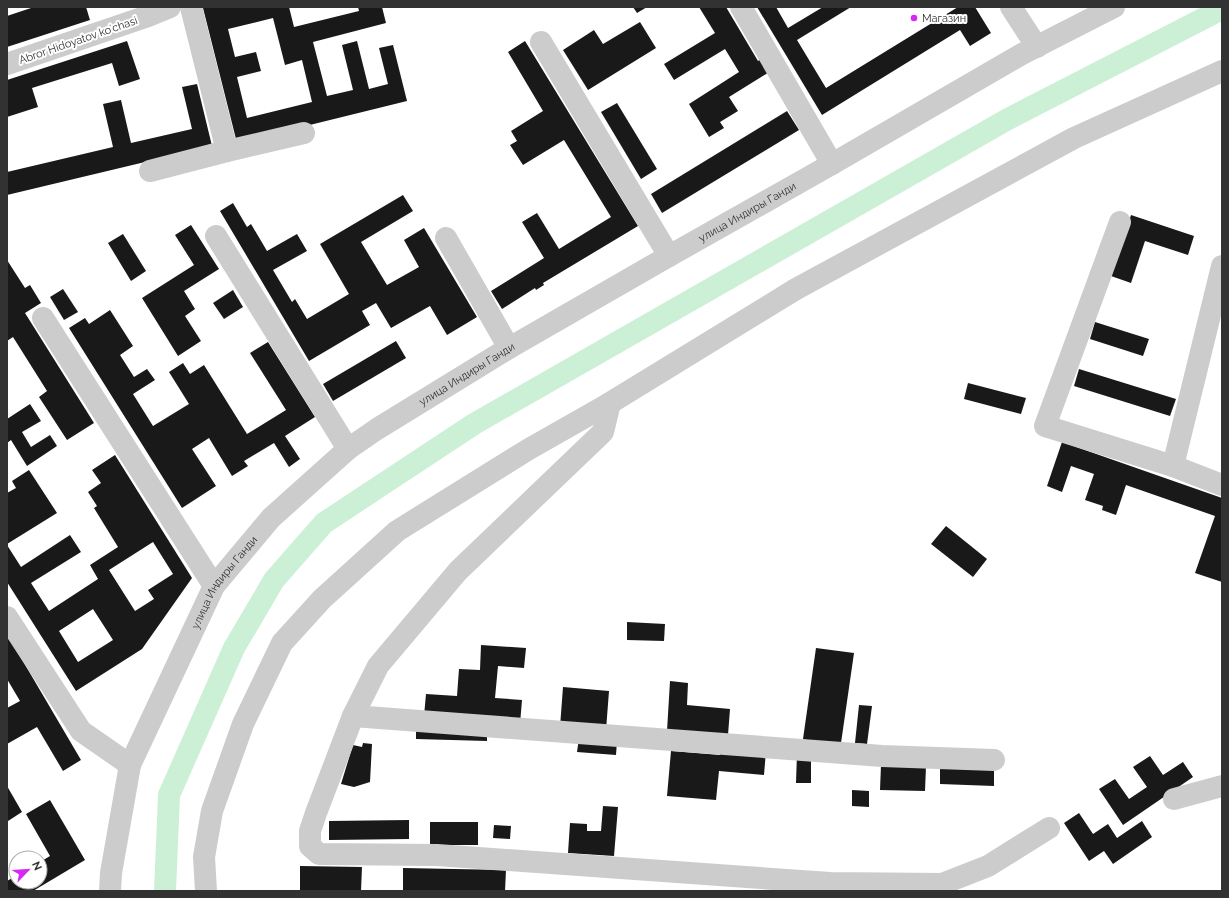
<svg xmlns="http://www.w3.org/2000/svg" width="1229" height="898" font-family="Raleway,sans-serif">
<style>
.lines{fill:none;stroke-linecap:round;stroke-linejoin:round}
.canal{stroke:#cbf0d6;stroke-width:22}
.building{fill:#191919;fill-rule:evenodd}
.minor{stroke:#ccc;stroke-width:22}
.poi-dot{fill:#d529f4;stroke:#fff;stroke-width:1.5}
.labels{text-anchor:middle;stroke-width:4;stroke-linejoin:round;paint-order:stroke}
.poi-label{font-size:11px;fill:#323232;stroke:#fff;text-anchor:start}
.street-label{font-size:11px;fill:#323232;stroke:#fff}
</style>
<rect width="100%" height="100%" fill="#fff"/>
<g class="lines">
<path class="canal" d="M 165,891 L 169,795 L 234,648 L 274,580 L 324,523 L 474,424 L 1008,119 L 1222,9"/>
</g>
<g class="building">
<path d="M 34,7 L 86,7 L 90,20 L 7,47 L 7,16 Z"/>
<path d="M 209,7 L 289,7 L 294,27 L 359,11 L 358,7 L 382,7 L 386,23 L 313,42 L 327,96 L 353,90 L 342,45 L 357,41 L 369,89 L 388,84 L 379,48 L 393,45 L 407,101 L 237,143 L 203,8 ZM 273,18 L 285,65 L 302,60 L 312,102 L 247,118 L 237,77 L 261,71 L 256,52 L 235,57 L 228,29 Z"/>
<path d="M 633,7 L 647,7 L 637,13 Z"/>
<path d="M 699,7 L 726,7 L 758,61 L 762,58 L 771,71 L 729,97 L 738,111 L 720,122 L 724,128 L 709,137 L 689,104 L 739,72 L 725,49 L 674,80 L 664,64 L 715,33 Z"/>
<path d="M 757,7 L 776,7 L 788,28 L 823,7 L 851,7 L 797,40 L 826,88 L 958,7 L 975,7 L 991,33 L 970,46 L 960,30 L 822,115 Z"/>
<path d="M 640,22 L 656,48 L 588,90 L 563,50 L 594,30 L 603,44 Z"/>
<path d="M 127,41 L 140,79 L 119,86 L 112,63 L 32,88 L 38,107 L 7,117 L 7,80 Z"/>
<path d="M 525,41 L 638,226 L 543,283 L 544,285 L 536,290 L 535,288 L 502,309 L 491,291 L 544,258 L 522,222 L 537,213 L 559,249 L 611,217 L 564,140 L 523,165 L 510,145 L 517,141 L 511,131 L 543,111 L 508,52 Z"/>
<path d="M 197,84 L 212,146 L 7,195 L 7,172 L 113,147 L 103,104 L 121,100 L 131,143 L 192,129 L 182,87 Z"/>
<path d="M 617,103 L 657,169 L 641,179 L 601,112 Z"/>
<path d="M 787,111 L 799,130 L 662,213 L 651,194 Z"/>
<path d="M 403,195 L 413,211 L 361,242 L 387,285 L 419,267 L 404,240 L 424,228 L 477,317 L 447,335 L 430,306 L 391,328 L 376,303 L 362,311 L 370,325 L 309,361 L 220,211 L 233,203 L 247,227 L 251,224 L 267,251 L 297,234 L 307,251 L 273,270 L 292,302 L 295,299 L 307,319 L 349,294 L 320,244 Z"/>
<path d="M 1131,215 L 1194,236 L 1188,255 L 1145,241 L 1131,283 L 1111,276 Z"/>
<path d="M 191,225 L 219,269 L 184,291 L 195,309 L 185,316 L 201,341 L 178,356 L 142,298 L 194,265 L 175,235 Z"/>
<path d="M 123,234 L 146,271 L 131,281 L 108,243 Z"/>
<path d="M 7,260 L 25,288 L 30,285 L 41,303 L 25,313 L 94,423 L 67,440 L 39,397 L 47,391 L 13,337 L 7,341 Z"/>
<path d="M 63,289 L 78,312 L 64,320 L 50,297 Z"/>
<path d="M 233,290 L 243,307 L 224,319 L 213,303 Z"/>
<path d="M 110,310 L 133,346 L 120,355 L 134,377 L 147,369 L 155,380 L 133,394 L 153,426 L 189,404 L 169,372 L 183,363 L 190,374 L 204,365 L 247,434 L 286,410 L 250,353 L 268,342 L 315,417 L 285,436 L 300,459 L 289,467 L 274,443 L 244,461 L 248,466 L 232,476 L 209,438 L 192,449 L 216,486 L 182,508 L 69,328 L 85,318 L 89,324 Z"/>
<path d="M 1095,322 L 1149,339 L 1143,356 L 1090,339 Z"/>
<path d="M 396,341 L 406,358 L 333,401 L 323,384 Z"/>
<path d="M 1079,369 L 1176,399 L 1170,416 L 1074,386 Z"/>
<path d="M 968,383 L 1026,398 L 1021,414 L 964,399 Z"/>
<path d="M 30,404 L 41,421 L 22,432 L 31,447 L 50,435 L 57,446 L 27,466 L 11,440 L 7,443 L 7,419 Z"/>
<path d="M 1062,442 L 1222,498 L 1222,582 L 1195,573 L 1215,516 L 1126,485 L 1116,515 L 1102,510 L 1103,506 L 1085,500 L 1094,474 L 1071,466 L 1062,492 L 1047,486 Z"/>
<path d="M 115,455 L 192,578 L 142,649 L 76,691 L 7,582 L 7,545 L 21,567 L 70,535 L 81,552 L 31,583 L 49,611 L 98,579 L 90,565 L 118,547 L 94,508 L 97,506 L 88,492 L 101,483 L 92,470 ZM 153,542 L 173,574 L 148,590 L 154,599 L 135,611 L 109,570 ZM 93,609 L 113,640 L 78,662 L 59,631 Z"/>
<path d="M 29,470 L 57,513 L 7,544 L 7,493 L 16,488 L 12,481 Z"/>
<path d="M 946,526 L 987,559 L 973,577 L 931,544 Z"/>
<path d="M 627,622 L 665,624 L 664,641 L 627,640 Z"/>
<path d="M 7,634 L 81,760 L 63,771 L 37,727 L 7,744 L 7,708 L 20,701 L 7,679 Z"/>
<path d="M 481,645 L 526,648 L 524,668 L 498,666 L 495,698 L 522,700 L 520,724 L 424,716 L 426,694 L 457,696 L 459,669 L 480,670 Z"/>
<path d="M 816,648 L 854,653 L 840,750 L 803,739 Z"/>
<path d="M 670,681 L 688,683 L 687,705 L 730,709 L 728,735 L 667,731 Z"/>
<path d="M 563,687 L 609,691 L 606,730 L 560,727 Z"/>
<path d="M 859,705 L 872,706 L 867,744 L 855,743 Z"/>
<path d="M 416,728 L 487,730 L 487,741 L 416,739 Z"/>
<path d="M 579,738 L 617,741 L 616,755 L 577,752 Z"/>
<path d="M 363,743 L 372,744 L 370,782 L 354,787 L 341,784 L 353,745 L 362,747 Z"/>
<path d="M 721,748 L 766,751 L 764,775 L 719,771 L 716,800 L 667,796 L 671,751 L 720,755 Z"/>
<path d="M 797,753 L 811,753 L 811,783 L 796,783 Z"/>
<path d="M 1150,756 L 1163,775 L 1183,762 L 1193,777 L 1123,825 L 1099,789 L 1115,779 L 1129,799 L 1147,787 L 1133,767 Z"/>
<path d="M 881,765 L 926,766 L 925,791 L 880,790 Z"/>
<path d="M 940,765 L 994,766 L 994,786 L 940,784 Z"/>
<path d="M 7,786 L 22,812 L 8,821 L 7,819 Z"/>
<path d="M 852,790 L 869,791 L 869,807 L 852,806 Z"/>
<path d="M 50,800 L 85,860 L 33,891 L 7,891 L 7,881 L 16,876 L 16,882 L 40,882 L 40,862 L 50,856 L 26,814 Z"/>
<path d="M 603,806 L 618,807 L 614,856 L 568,853 L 570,823 L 587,824 L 587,831 L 601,831 Z"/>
<path d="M 1079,813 L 1093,834 L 1108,824 L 1117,838 L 1142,821 L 1152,837 L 1113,864 L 1104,851 L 1089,861 L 1064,823 Z"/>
<path d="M 409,820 L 409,839 L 329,840 L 329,821 Z"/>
<rect x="430" y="822" width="48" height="23"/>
<path d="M 494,825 L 511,826 L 510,839 L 493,838 Z"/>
<path d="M 300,866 L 362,867 L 361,891 L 300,891 Z"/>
<path d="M 403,868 L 506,870 L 505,891 L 403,891 Z"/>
</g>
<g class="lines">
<g class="minor">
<path d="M 191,7 L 227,151 L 304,133"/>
<path d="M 741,7 L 832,164"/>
<path d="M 1011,7 L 1037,47"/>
<path d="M 541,42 L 669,256"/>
<path d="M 7,64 L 148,16 L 170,7"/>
<path d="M 150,171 L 227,151"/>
<path d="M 1120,222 L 1045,426 L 1173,466"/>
<path d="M 216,236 L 348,449"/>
<path d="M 446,238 L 509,348"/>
<path d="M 1222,266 L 1173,466 L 1222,485"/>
<path d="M 43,318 L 214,586"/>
<path d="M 610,403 L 603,432 L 458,571 L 378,666 L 353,716 L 316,813 L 310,831 L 310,846 L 319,854 L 437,855 L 830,883 L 942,884 L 988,866 L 1049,828"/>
<path d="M 7,617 L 81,731 L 130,765"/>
<path d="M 353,716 L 882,756 L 994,760"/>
<path d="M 1174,799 L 1222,786"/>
<path id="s1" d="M 110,891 L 111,873 L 130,765 L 214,586 L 271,518 L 348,449 L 377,429 L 509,348 L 669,256 L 832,164 L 1022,54 L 1114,7"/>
<path d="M 206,891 L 204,857 L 212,811 L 243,724 L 282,643 L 322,599 L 397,531 L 529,449 L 610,403 L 796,289 L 1074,138 L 1222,71"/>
</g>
</g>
<circle class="poi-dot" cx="914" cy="18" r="4"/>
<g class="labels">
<g class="poi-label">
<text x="922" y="22">Магазин</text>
</g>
<g class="street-label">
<text transform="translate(78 40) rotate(-19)" y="4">Abror Hidoyatov koʻchasi</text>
<text dy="4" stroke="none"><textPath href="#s1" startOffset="982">улица Индиры Ганди</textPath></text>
<text dy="4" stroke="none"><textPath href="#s1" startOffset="658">улица Индиры Ганди</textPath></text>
<text dy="4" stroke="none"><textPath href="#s1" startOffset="334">улица Индиры Ганди</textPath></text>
</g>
</g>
<rect width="1229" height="898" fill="none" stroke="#323232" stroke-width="16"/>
<g transform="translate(28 870) rotate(65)"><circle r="19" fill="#ffffff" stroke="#adadad"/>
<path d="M0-3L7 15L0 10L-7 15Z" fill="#d529f4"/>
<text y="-6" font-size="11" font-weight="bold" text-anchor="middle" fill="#323232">N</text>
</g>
</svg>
